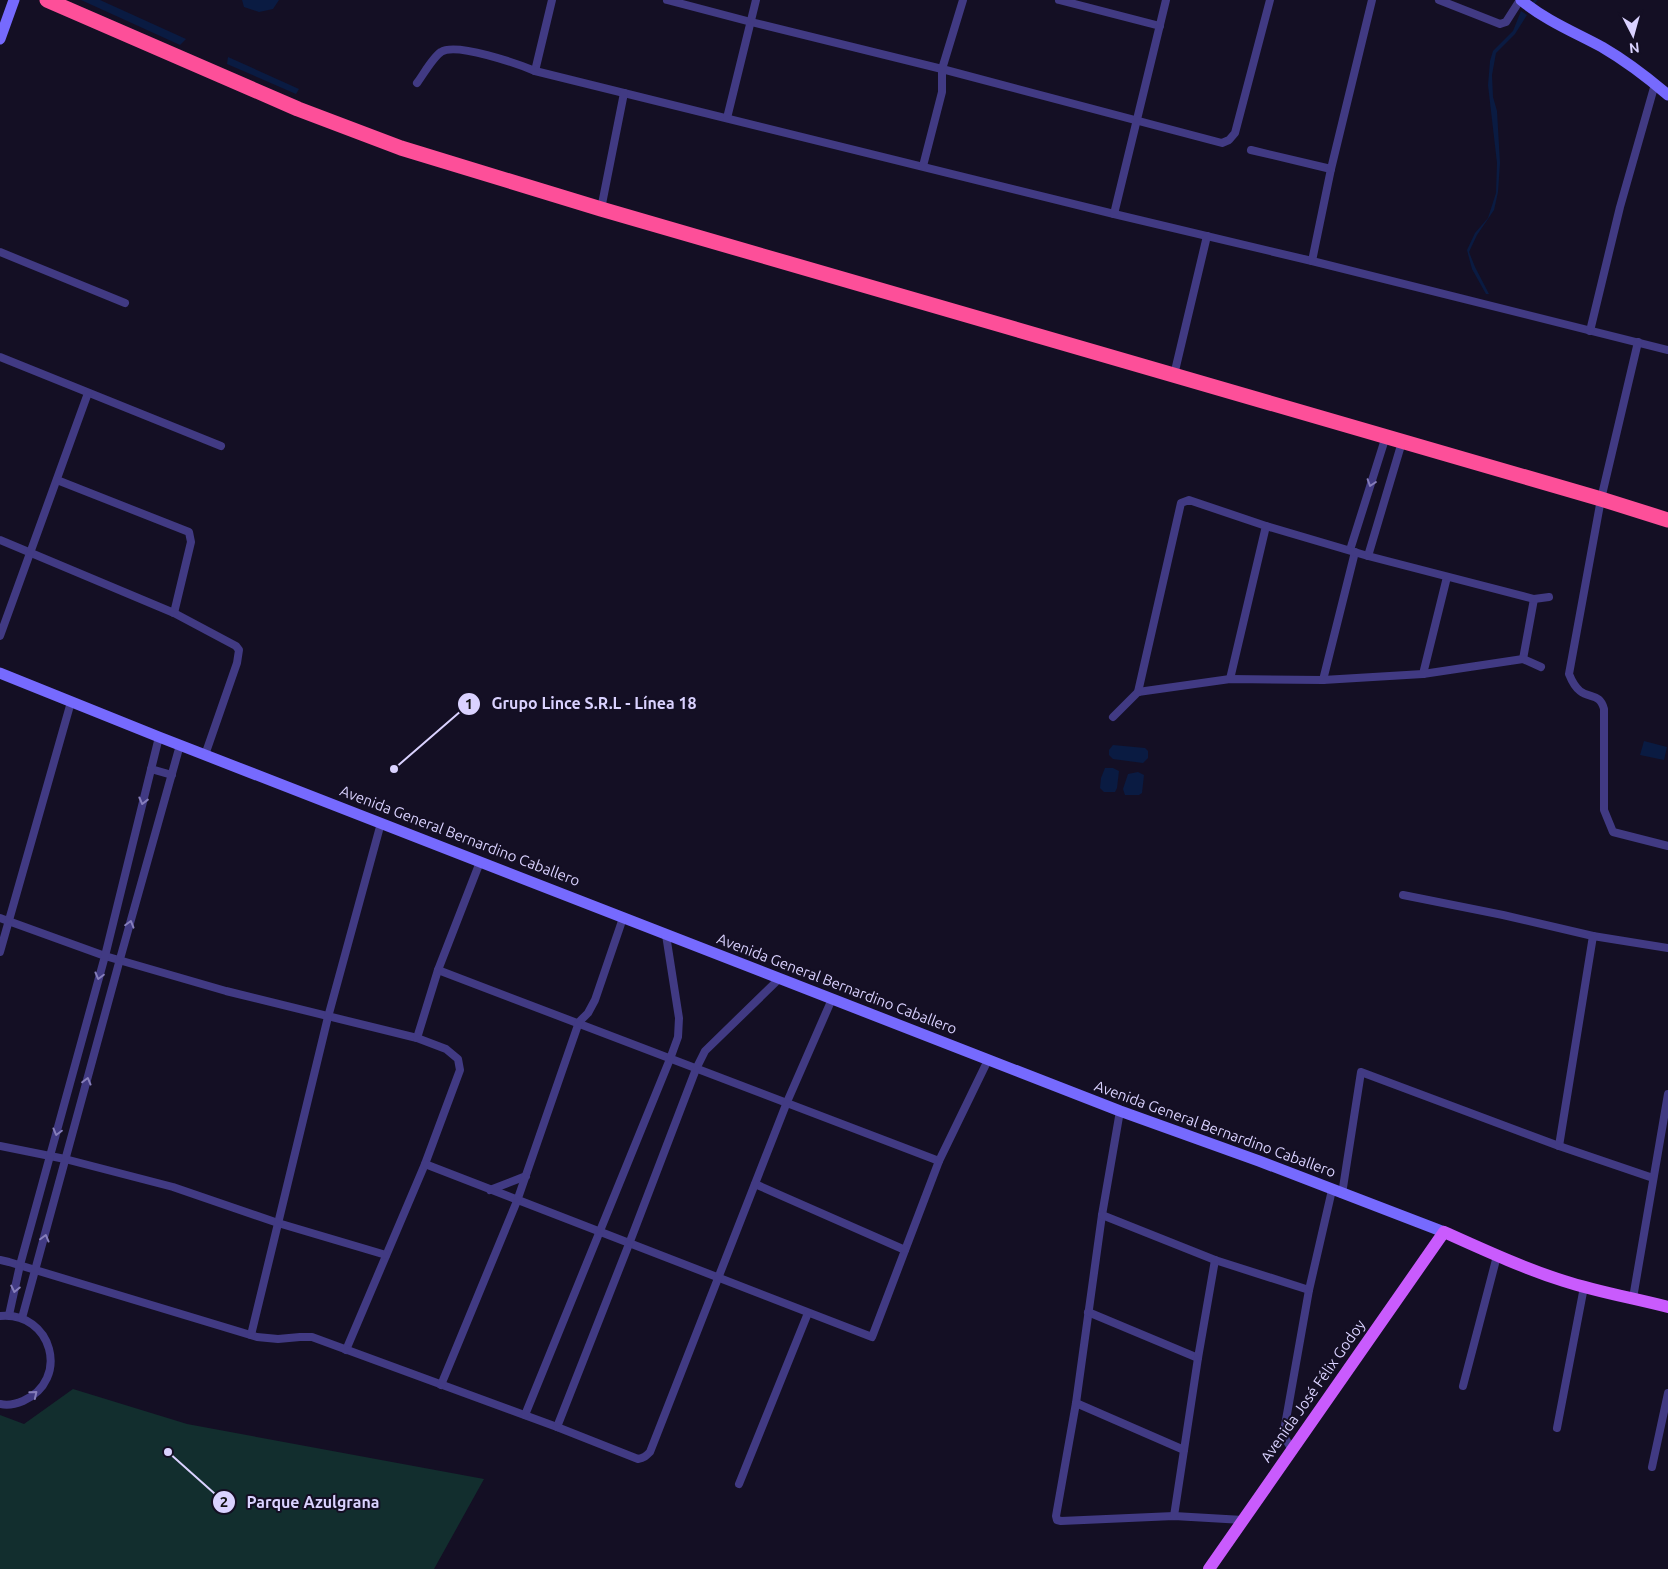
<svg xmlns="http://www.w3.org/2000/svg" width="1668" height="1569" font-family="Ubuntu,sans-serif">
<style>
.green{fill:#122e2e}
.water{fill:#0a1b42}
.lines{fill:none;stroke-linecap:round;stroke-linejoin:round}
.stream{stroke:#0a1b42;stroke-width:2.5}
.street{stroke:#413a83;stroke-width:8}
.secondary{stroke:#766afe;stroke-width:11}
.primary{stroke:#c95bfd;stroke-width:12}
.highway{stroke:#fd4f99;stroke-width:15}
.oneway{stroke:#867ebb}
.labels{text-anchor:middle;stroke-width:4;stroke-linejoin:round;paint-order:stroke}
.street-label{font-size:15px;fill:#dad2ff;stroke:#140f24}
.leader{fill:none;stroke:#dad2ff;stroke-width:2}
.callout-dot{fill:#dad2ff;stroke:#140f24;stroke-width:2}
.mark-label{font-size:15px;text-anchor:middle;font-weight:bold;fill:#111}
.callout-label{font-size:16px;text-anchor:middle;font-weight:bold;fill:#dad2ff;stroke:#140f24;stroke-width:4;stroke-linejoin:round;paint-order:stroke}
</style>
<rect width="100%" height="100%" fill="#140f24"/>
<path class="green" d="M 73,1389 L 187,1424 L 484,1479 L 434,1569 L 0,1569 L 0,1415 L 24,1424 Z"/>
<g class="water">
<path d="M 81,0 L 100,0 L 186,39 L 180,45 Z"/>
<path d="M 242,0 L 279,0 L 273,9 L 259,12 L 244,7 Z"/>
<path d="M 1521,11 L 1527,15 L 1515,34 L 1496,53 L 1492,75 L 1493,97 L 1497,111 L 1500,163 L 1498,192 L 1494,210 L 1477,235 L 1469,252 L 1475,267 L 1489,294 L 1486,294 L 1472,269 L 1467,250 L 1475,233 L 1488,218 L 1496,193 L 1497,163 L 1488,85 L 1490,61 L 1493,51 L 1513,31 Z"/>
<path d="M 228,57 L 299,89 L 296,94 L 227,64 Z"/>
<path d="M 1644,741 L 1667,747 L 1664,760 L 1640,755 Z"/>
<path d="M 1113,745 L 1145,748 L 1148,751 L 1148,758 L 1143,763 L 1113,759 L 1109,755 L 1109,750 Z"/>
<path d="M 1105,768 L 1113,768 L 1119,771 L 1117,788 L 1115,792 L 1104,792 L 1100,788 L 1101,778 Z"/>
<path d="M 1138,772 L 1144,775 L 1142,793 L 1139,795 L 1125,795 L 1123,789 L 1128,774 Z"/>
</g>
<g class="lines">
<path class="stream" d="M 1532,5 L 1536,0"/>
<g class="street">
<path d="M 667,0 L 751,22 L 942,69 L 1222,143 L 1229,140 L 1235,133 L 1270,0"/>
<path d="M 1059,0 L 1160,26"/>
<path d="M 1439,0 L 1500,24 L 1506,22 L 1520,0"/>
<path d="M 535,71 L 552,0"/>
<path d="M 417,83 C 423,75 433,57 441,52 C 456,42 518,64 535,71 L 1114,214 L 1312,261 L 1668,350"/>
<path d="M 727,118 L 756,0"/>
<path d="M 1251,150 L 1331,169"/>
<path d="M 923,166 L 942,92 L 942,69 L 963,0"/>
<path d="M 601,209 L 624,93"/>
<path d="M 1114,214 L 1166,0"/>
<path d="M 0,252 L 125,303"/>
<path d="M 1312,261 L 1331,169 L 1372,0"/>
<path d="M 1590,331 L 1620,207 L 1655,84"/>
<path d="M 1638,342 L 1601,499 L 1569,674 C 1571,679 1575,687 1580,691 C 1590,699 1600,693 1604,709 L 1604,810 L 1613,832 L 1668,846"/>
<path d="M 0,357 L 221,446"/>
<path d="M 1174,375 L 1207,236"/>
<path d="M 57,480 L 189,532 L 191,542 L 174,613"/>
<path d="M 0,540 L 174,613 L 236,646 L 239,650 L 237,663 L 205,755"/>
<path d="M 1350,550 L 1386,436"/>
<path d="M 1368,556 L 1402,442"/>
<path d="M 0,636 L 88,393"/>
<path d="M 1523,659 L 1534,599"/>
<path d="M 1423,674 L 1447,577"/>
<path d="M 1230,679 L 1266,526"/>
<path d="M 1323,680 L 1355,552"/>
<path d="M 1138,692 L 1181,503 L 1189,500 L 1266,526 L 1368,556 L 1534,599 L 1549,597"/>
<path d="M 1113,717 L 1138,692 L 1230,679 L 1323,680 L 1423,674 L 1523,659 L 1541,667"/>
<path d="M 151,769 L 172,775"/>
<path d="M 1403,895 L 1503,915 L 1593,936"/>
<path d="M 0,918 L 105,956 L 226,991 L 417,1038 L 446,1049 L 458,1059 L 460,1070 L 425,1164 L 346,1350"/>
<path d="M 0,952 L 71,702"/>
<path d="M 438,970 L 939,1161"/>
<path d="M 417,1038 L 438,970 L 480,862"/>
<path d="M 1120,1111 L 1102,1215 L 1076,1403 L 1056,1516 L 1057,1520 L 1061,1521 L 1174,1516 L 1243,1520"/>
<path d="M 0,1146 L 65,1159 L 173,1187 L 278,1223 L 386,1255"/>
<path d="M 1559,1146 L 1593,936 L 1668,948"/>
<path d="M 425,1164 L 872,1337 L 939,1161 L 988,1060"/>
<path d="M 755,1184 L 905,1250"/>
<path d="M 490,1190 L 526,1176"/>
<path d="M 1342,1194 L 1361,1072 L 1559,1146 L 1653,1178"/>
<path d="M 1102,1215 L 1215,1260 L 1309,1290"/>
<path d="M 0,1260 L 9,1262 L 257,1337 L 278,1339 L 300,1337 L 312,1337 L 557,1427 L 638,1459 C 644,1458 646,1456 650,1452 L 787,1102 L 832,999"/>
<path d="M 1633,1298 L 1668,1094"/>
<path d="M 1088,1312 L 1198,1358"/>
<path d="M 9,1315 L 20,1265 L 105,956 L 159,737"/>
<path d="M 0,1316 C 52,1311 71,1380 23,1401 C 16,1404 8,1406 0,1404"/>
<path d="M 22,1318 L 120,959 L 180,745"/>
<path d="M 251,1335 L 328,1017 L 381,823"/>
<path d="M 441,1385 L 517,1201 L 579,1022 L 588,1013 L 595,1000 L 623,918"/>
<path d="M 1463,1386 L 1497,1256"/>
<path d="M 1076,1403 L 1184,1450"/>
<path d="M 525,1415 L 670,1059 L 678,1037 L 679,1018 L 666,935"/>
<path d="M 557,1427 L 629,1244 L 696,1069 L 705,1051 L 780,978"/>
<path d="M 1557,1428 L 1584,1287"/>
<path d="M 1292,1450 L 1284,1436 L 1284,1431 L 1309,1290 L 1332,1190"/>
<path d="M 1652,1467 L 1668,1393"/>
<path d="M 739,1484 L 808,1313"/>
<path d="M 1174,1516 L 1198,1358 L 1215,1260"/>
</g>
<g class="secondary">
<path d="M 1521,0 C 1545,20 1574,32 1602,47 C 1626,61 1647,77 1668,95"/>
<path d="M 0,39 L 14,0"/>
<path d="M 0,673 L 159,737 L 1120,1111 L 1259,1161 L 1444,1232"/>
</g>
<path class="primary" d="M 1209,1569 L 1444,1232 C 1484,1250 1523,1268 1564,1281 C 1598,1292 1633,1298 1668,1307"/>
<path class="highway" d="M 47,0 L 298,109 L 401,148 L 601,209 L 1601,499 L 1668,520"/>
</g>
<defs><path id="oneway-chevron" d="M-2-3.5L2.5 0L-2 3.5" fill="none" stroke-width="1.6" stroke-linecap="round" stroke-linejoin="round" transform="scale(1.25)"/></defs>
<g class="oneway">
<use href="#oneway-chevron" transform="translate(1371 483) rotate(108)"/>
<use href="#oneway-chevron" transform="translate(143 801) rotate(104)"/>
<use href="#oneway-chevron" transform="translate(130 924) rotate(-74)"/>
<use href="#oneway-chevron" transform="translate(99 976) rotate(105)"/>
<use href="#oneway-chevron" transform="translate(87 1081) rotate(-75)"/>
<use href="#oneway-chevron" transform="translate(57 1132) rotate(105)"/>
<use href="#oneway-chevron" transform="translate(45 1238) rotate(-75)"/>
<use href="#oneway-chevron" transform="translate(15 1289) rotate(102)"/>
<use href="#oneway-chevron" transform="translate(34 1394) rotate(-39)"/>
</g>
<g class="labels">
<g class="street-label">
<text transform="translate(460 836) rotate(21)" y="5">Avenida General Bernardino Caballero</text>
<text transform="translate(837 984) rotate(21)" y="5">Avenida General Bernardino Caballero</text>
<text transform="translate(1215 1129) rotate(20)" y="5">Avenida General Bernardino Caballero</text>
<text transform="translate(1313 1391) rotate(-55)" y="5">Avenida José Félix Godoy</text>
</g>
</g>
<path class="leader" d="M394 769L469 704M168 1452L224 1502"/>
<g class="callout-dot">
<circle cx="394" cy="769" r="5"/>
<circle cx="168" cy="1452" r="5"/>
<circle cx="469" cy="704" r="12"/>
<circle cx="224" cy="1502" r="12"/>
</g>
<g class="mark-label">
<text x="469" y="709">1</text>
<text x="224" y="1507">2</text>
</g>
<g class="callout-label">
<text x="594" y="709">Grupo Lince S.R.L - Línea 18</text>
<text x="313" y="1508">Parque Azulgrana</text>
</g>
<g transform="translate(1633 35) rotate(174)" stroke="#140f24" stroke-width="4" paint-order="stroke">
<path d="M0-4L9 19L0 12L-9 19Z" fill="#dad2ff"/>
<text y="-8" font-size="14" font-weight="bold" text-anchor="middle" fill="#dad2ff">N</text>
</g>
</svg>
